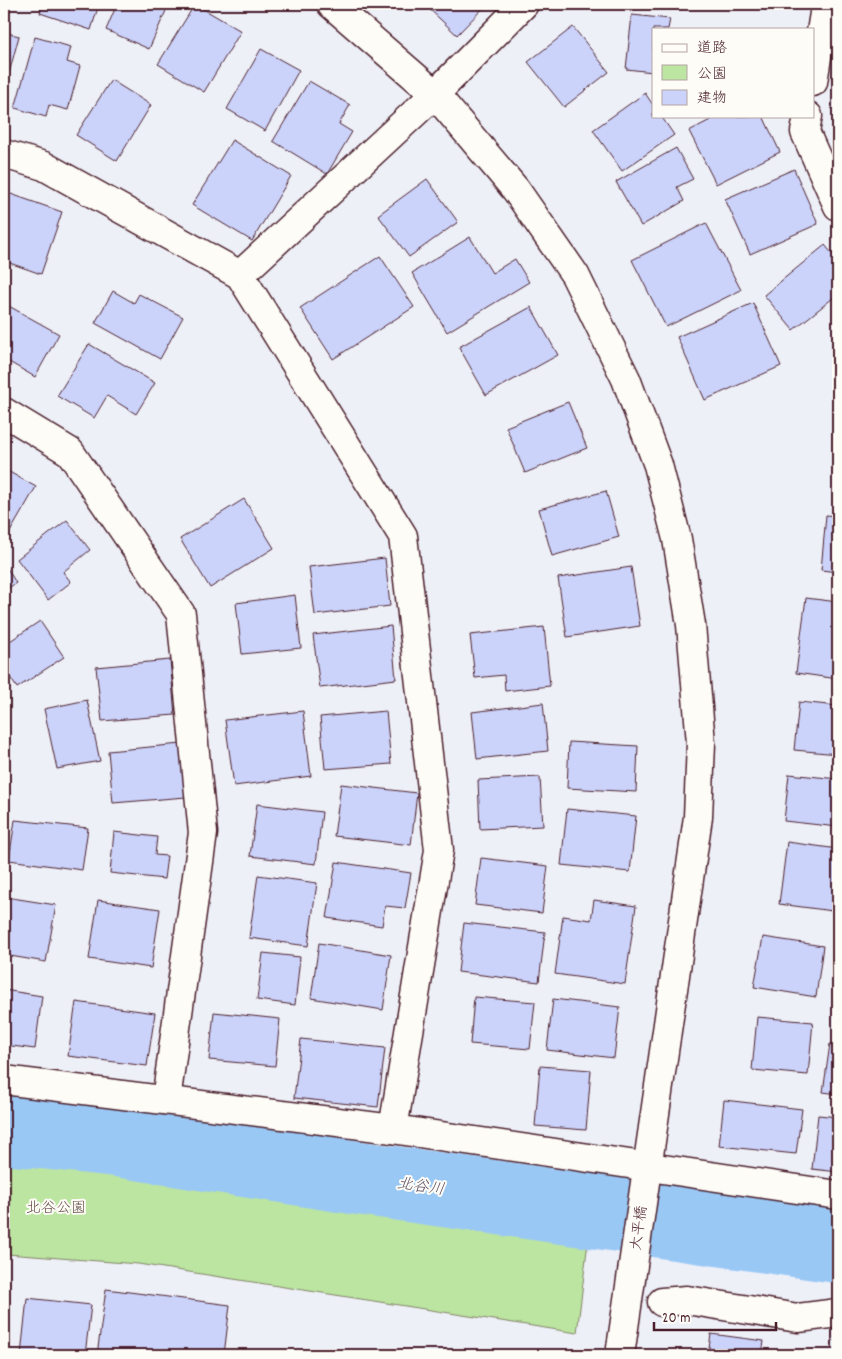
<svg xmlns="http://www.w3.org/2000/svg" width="842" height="1359" font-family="Dekko,'Klee One',sans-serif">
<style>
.green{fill:#bbe5a1;stroke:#828266}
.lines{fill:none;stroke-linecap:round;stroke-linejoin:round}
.river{stroke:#9ac8f5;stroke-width:74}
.building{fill:#cbd3fb;stroke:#4a1f2b}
.minor-casing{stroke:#4a1f2b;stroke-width:31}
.minor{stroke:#fdfcf7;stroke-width:28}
.labels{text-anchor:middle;stroke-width:4;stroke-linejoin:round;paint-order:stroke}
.park-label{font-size:15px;fill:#665048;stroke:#fdfcf7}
.street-label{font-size:15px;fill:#4a1f2b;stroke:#fdfcf7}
.water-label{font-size:16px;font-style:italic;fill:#625268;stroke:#fdfcf7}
</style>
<rect width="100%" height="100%" fill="#eef0f8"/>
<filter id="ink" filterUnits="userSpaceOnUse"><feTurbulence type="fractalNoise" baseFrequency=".02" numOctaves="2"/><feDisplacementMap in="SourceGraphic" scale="10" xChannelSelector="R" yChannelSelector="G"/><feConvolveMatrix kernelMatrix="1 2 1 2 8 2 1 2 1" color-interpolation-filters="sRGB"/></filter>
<g filter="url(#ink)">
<path class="green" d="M 4,1146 L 148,1171 L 369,1198 L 589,1233 L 577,1333 L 138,1264 L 7,1254 L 4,1258 Z"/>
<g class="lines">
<path class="river" d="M 4,1128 L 117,1140 L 352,1177 L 838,1246"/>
</g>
<g class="building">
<path d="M 42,4 L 99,4 L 91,30 L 40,13 Z"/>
<path d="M 117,4 L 169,4 L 149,49 L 106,30 Z"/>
<path d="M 195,4 L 241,31 L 204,92 L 158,64 Z"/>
<path d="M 424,4 L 487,4 L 457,35 Z"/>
<path d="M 632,15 L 670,19 L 668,29 L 653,29 L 653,72 L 626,69 Z"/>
<path d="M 573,27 L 609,72 L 564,107 L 528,62 Z"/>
<path d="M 4,32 L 19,36 L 4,92 Z"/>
<path d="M 35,37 L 71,47 L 67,62 L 80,66 L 68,110 L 49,105 L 46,117 L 15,108 Z"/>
<path d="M 261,49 L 299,70 L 265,131 L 227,109 Z"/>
<path d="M 111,80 L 151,105 L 117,161 L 76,135 Z"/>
<path d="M 309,81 L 350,105 L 339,124 L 352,132 L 327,174 L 273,141 Z"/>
<path d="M 645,93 L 653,105 L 653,116 L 661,116 L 674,135 L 622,171 L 593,130 Z"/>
<path d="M 718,116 L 763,116 L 780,152 L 716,184 L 689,131 Z"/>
<path d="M 232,140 L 291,176 L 252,241 L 192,205 Z"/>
<path d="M 676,148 L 693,179 L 677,187 L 684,201 L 641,226 L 616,182 Z"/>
<path d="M 794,169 L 818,224 L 750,254 L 725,199 Z"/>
<path d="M 427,179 L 458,222 L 409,257 L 378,215 Z"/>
<path d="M 8,193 L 62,212 L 41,274 L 4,261 L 4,204 Z"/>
<path d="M 706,223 L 741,290 L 666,327 L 632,260 Z"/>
<path d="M 470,237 L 492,273 L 515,259 L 529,282 L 447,332 L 412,273 Z"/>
<path d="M 825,245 L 838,261 L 838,294 L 793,330 L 764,295 Z"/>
<path d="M 380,256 L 414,307 L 333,359 L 300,308 Z"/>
<path d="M 113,291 L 134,303 L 139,294 L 183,317 L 160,359 L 95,323 Z"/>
<path d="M 753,303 L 781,366 L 705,400 L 677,337 Z"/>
<path d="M 7,305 L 59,334 L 35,377 L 4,359 L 4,310 Z"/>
<path d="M 531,307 L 558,355 L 486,395 L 459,347 Z"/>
<path d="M 89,344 L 155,383 L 136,414 L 107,396 L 94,418 L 57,396 Z"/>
<path d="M 838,349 L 838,395 L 832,394 Z"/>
<path d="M 568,402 L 587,448 L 525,473 L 506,427 Z"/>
<path d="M 4,469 L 36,487 L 6,539 L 4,537 Z"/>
<path d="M 606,491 L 619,537 L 552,556 L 539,509 Z"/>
<path d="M 244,499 L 274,548 L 210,588 L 180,539 Z"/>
<path d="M 826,515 L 838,516 L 838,572 L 821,570 Z"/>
<path d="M 67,520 L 90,550 L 63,572 L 71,582 L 48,600 L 17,559 Z"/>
<path d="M 385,558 L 390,606 L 315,615 L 309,567 Z"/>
<path d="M 4,563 L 16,583 L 4,591 Z"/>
<path d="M 631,567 L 640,626 L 567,637 L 558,578 Z"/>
<path d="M 295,595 L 301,648 L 242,654 L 236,603 Z"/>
<path d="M 806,598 L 838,602 L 838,679 L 796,673 Z"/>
<path d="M 40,621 L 64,657 L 17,688 L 4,668 L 4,645 Z"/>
<path d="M 391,626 L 396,679 L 320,688 L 313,635 Z"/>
<path d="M 544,627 L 550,686 L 505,691 L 504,675 L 475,678 L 470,635 Z"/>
<path d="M 170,660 L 175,715 L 102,721 L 96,667 Z"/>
<path d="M 87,700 L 100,761 L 57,769 L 44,709 Z"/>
<path d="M 799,702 L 838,706 L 838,754 L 794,750 Z"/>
<path d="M 543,703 L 548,751 L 477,759 L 472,712 Z"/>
<path d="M 303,711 L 311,776 L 234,786 L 225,720 Z"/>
<path d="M 386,711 L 391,764 L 325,769 L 320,717 Z"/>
<path d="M 569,742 L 638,746 L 636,792 L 567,788 Z"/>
<path d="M 181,744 L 186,797 L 113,803 L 108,751 Z"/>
<path d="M 789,774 L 838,779 L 838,827 L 784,821 Z"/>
<path d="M 540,777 L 543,826 L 480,829 L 478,780 Z"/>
<path d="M 341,784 L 417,793 L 411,845 L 334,836 Z"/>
<path d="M 257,804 L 322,812 L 316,864 L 250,856 Z"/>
<path d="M 567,809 L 636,816 L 630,872 L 561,865 Z"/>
<path d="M 15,820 L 88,828 L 82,870 L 9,860 Z"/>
<path d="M 114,832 L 157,837 L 155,855 L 167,856 L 164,879 L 110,873 Z"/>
<path d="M 787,842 L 838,849 L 838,869 L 833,911 L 779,904 Z"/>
<path d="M 481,858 L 548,866 L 542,913 L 475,905 Z"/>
<path d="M 336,862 L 411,873 L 405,908 L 385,906 L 382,926 L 327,918 Z"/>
<path d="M 258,875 L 317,883 L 308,946 L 249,938 Z"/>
<path d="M 6,897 L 56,905 L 46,962 L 4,955 L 4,911 Z"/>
<path d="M 98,900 L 160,909 L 151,968 L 89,959 Z"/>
<path d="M 594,900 L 636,906 L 625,984 L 555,974 L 563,916 L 591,920 Z"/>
<path d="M 464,923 L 545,932 L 539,982 L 458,972 Z"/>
<path d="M 763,937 L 823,946 L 816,997 L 754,987 Z"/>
<path d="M 319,943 L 391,955 L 383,1010 L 311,998 Z"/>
<path d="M 263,953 L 300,957 L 295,1005 L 257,1000 Z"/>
<path d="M 4,990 L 42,996 L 35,1049 L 4,1045 Z"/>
<path d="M 474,997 L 535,1002 L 530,1049 L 470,1044 Z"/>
<path d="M 553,999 L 620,1007 L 614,1058 L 547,1050 Z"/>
<path d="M 76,1002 L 155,1013 L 147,1066 L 68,1056 Z"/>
<path d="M 214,1012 L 280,1019 L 275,1066 L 209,1060 Z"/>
<path d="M 757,1017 L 813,1022 L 808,1075 L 752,1070 Z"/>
<path d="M 301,1039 L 385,1048 L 378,1107 L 294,1098 Z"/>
<path d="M 830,1044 L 838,1045 L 838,1094 L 823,1092 Z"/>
<path d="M 540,1066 L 591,1070 L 586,1130 L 535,1126 Z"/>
<path d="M 724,1100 L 802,1109 L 796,1154 L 719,1146 Z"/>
<path d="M 818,1115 L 838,1117 L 838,1172 L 812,1169 Z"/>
<path d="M 106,1289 L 230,1305 L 224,1355 L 97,1355 Z"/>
<path d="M 27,1298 L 91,1305 L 85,1355 L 21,1355 Z"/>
<path d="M 711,1334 L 764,1341 L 762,1355 L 708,1355 Z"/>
</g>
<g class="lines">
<defs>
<g id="minor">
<path d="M 331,4 L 435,94 L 516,190 L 575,275 L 626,379 L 658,465 L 677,539 L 691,625 L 701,743 L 698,817 L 620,1355"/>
<path d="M 813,82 L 825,7"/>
<path d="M 808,116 L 805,132 L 838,206"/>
<path d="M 4,154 L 44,166 L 240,275 L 403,536 L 439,850 L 393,1129"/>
<path d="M 240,275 L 435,94 L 524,4"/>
<path d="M 4,412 L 70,452 L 181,614 L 203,833 L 166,1100"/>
<path d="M 4,1080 L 393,1129 L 838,1195"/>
<path d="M 662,1302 L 687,1300 L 798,1318 L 838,1313"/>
</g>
</defs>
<use href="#minor" class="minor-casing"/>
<use href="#minor" class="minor"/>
</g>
</g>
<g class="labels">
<g class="park-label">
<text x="56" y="1212">北谷公園</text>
</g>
<g class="street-label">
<text transform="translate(638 1228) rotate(-82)" y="5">大平橋</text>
</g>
<g class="water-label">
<text transform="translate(421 1185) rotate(8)" y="6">北谷川</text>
</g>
</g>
<rect width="842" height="1359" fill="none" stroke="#fdfcf7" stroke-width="20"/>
<rect x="10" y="10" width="822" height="1339" fill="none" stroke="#4a1f2b" stroke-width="2" filter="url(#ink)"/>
<rect x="652" y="28" width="162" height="90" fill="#fdfcf7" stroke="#b5a4a5"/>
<rect x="662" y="44" width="25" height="8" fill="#fdfcf7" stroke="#b5a4a5"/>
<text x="697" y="52" font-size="15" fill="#4a1f2b">道路</text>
<rect x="662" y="65" width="25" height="15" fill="#bbe5a1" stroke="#b5a4a5"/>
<text x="697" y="78" font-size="15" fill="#4a1f2b">公園</text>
<rect x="662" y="90" width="25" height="15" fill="#cbd3fb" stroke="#b5a4a5"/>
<text x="697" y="102" font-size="15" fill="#4a1f2b">建物</text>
<path d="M654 1322v8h122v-8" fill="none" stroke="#4a1f2b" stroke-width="2.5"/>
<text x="662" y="1322" font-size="15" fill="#4a1f2b" stroke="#fdfcf7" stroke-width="4" paint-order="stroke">20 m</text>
</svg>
